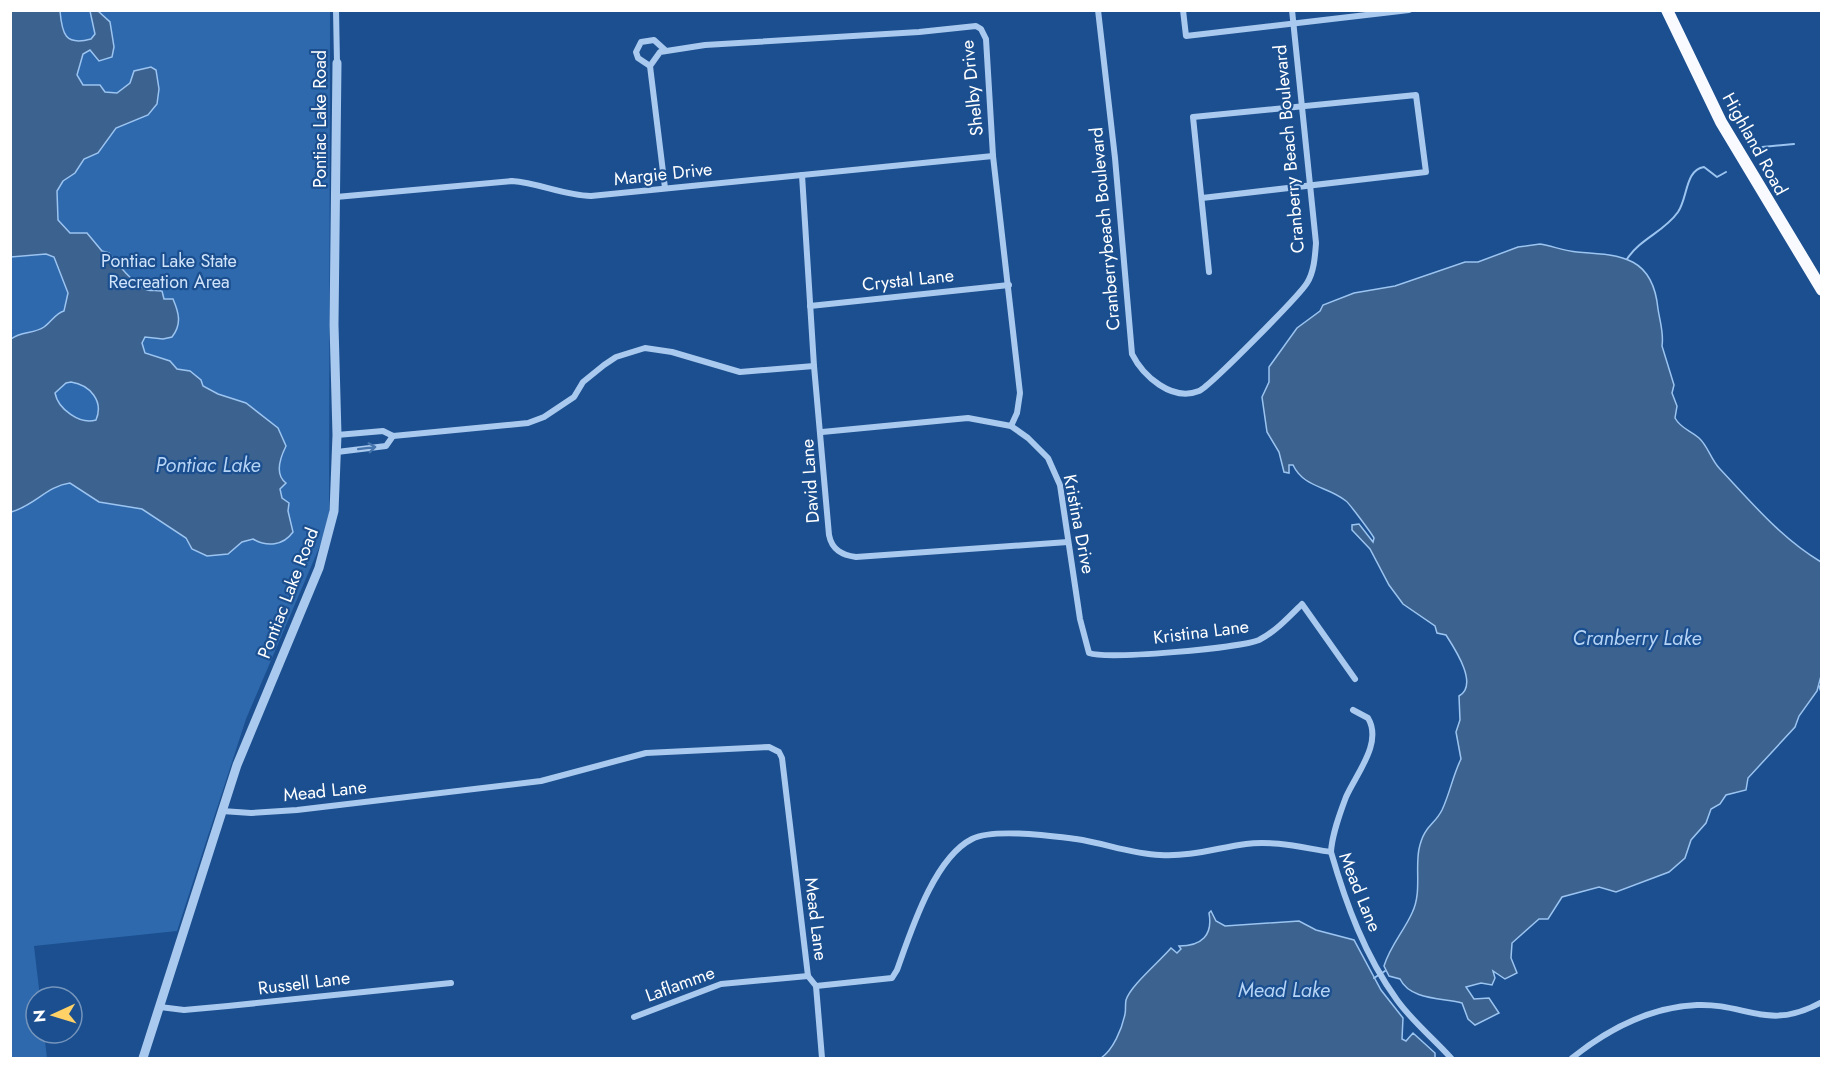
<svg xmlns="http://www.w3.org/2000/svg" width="1832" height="1069" font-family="Jost,sans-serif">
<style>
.green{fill:#2e69ad}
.water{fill:#3c6290;stroke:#9cc4f0;stroke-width:1.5;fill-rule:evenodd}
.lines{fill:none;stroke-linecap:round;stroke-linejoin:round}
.stream{stroke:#9cc4f0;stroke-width:2}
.minor{stroke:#a9c9ee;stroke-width:6}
.tertiary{stroke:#a9c9ee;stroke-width:9}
.trunk{stroke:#f8faff;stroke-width:12}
.oneway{stroke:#4674ac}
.labels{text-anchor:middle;stroke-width:4.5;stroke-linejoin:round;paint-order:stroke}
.street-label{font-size:18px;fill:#fff;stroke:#1b4f8f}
.park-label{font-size:18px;fill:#cfe3fa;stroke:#1b4f8f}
.water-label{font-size:20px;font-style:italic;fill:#b5d3f5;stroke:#1b4f8f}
</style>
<rect width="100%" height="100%" fill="#1b4f8f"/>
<path class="green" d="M 11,11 L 330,11 L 329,513 L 322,541 L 246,719 L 177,931 L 34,946 L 40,997 L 36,997 L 36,1033 L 44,1033 L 47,1058 L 11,1058 Z"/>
<g class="water">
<path d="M 10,11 L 60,11 C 62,34 65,46 91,39 L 95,34 L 90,11 L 98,11 L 110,22 L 114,47 L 112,57 L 99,61 L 90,50 L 83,54 L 77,75 L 83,85 L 100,85 L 105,92 L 117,93 L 130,83 L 134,71 L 151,67 L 156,70 L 159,89 L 157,104 L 148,115 L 116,128 L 98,153 L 84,159 L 75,173 L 63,181 L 57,191 L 58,220 L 70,233 L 87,233 L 102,251 L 109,253 C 117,264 135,285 147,290 C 152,291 157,290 162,291 L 164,299 L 173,299 C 179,313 182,324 172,337 L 163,339 L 145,337 L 142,343 L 145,353 L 170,361 L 177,369 L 190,371 L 201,380 L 203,386 L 218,394 L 246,403 L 278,428 L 286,446 C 280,458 274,474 286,483 L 280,489 L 282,498 L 289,503 L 288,511 L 293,532 C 283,546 267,547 253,539 L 242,542 L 228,554 L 207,556 L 192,549 L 186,538 L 142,509 L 99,502 L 70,483 C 47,486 34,506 11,512 L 11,339 C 21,331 34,334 44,327 C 51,322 56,313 64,311 L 68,293 L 54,257 L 46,254 L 11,257 ZM 71,382 C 90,385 104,401 96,420 C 80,425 58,409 55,393 L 66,383 Z"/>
<path d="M 1540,244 C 1552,246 1565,251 1577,252 C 1621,255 1653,256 1658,309 C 1660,322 1664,333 1662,346 L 1674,385 L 1672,393 L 1677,406 L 1675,418 C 1681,429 1690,430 1699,438 C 1708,446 1711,460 1720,469 C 1752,503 1781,538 1821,562 L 1821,676 L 1817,691 L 1799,716 L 1795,727 L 1748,778 L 1746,790 L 1726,795 L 1720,804 L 1711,809 L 1706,823 L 1691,840 L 1685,858 L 1669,872 L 1616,892 L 1599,887 L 1562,897 L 1548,919 L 1539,919 L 1512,943 L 1511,958 L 1517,973 L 1505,979 L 1493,971 L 1495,978 L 1492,985 L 1481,983 L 1466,987 L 1474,999 L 1489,998 L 1499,1013 L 1475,1025 L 1468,1019 L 1462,1003 C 1443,998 1410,1000 1400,979 L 1389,976 L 1384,966 C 1390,946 1404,931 1412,913 C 1422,893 1415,869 1419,849 C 1424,825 1434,826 1442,810 C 1450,793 1453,775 1461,759 L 1456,732 L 1460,720 L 1459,696 C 1479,685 1455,649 1446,635 L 1437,633 L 1435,626 L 1403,604 L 1389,585 L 1370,549 L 1352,530 L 1352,525 L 1359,524 L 1373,542 L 1374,538 C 1372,534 1349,503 1346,501 C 1328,486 1304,488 1293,465 L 1289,465 L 1289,473 L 1284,472 L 1279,452 L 1267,432 L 1262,397 L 1269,382 L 1269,367 L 1297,328 L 1320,311 L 1323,305 L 1354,293 L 1395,286 L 1465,262 L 1478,262 L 1518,247 Z"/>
<path d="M 1211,911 L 1216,921 L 1225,926 L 1299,921 L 1316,930 L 1354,940 L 1381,990 L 1403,1018 L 1402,1039 L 1406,1041 L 1413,1033 L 1435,1053 L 1435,1058 L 1101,1058 C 1113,1050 1122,1029 1125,1014 C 1126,1010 1125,1005 1126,1000 C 1130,986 1160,961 1171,948 L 1177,953 L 1181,949 L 1179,946 C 1202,946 1213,935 1209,913 Z"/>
</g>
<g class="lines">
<g class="stream">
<path d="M 1762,147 L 1794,144"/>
<path d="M 1627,259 C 1641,238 1664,232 1678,212 C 1688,197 1685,170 1704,167 L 1717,177 L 1726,172"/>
<path d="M 1819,686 L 1822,694"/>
<path d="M 1374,978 L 1385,971"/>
</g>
<g class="minor">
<path d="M 336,10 L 337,63"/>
<path d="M 1098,10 L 1115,158 L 1132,354 C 1143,376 1172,402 1199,391 C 1209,387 1299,296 1307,283 C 1314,272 1315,257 1316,243 L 1292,10"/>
<path d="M 1183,10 L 1186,36 L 1409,10"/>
<path d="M 650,66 L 638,58 L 636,52 L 641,42 L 654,40 L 665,50"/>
<path d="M 802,175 L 814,366 L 829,535 C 832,550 842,555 856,557 L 1068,542"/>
<path d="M 665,188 L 650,66 L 660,52 L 705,45 L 919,32 L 976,26 L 981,29 L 986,39 L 993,156 L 1020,393 L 1017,413 L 1011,426"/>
<path d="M 336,197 L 512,181 C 539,183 563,195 591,196 L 993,156"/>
<path d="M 1202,198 L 1426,172 L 1416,95 L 1193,117 L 1209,272"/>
<path d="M 810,306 L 1009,285"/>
<path d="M 822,432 L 968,418 L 1011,426 L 1028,438 L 1048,458 L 1060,485 L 1080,619 L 1089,653 C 1107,660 1240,648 1259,640 C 1275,632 1289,617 1302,604 L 1355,679"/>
<path d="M 337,435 L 383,431 L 393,436 L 528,423 L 544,417 L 574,397 L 583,382 L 604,365 L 616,357 L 645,348 L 672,352 L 740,372 L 814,366"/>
<path d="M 337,452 L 386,446 L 393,436"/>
<path d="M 222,811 L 251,813 L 297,810 L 541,781 L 646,753 L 769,747 L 779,752 L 782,758 L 808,976 L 816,986 L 892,978 L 897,970 C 911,931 934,858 972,839 C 994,828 1051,836 1076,839 C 1104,843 1132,854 1160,855 C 1190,857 1217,848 1246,844 C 1273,840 1304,848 1331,852 C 1346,904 1365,956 1397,1000 C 1412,1021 1434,1039 1451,1058"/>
<path d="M 1331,852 C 1332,834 1340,813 1346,797 C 1356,774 1383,743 1368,718 L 1353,710"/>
<path d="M 816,986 L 822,1058"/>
<path d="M 160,1007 L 184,1010 L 228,1006 L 451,983"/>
<path d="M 634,1017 L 721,984 L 808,976"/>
<path d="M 1572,1058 C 1607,1030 1650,1007 1697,1005 C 1746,1003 1768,1032 1822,1002"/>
</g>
<path class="tertiary" d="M 143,1058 L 237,765 L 319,568 L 334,511 L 337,435 L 334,325 L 337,63"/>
<path class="trunk" d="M 1667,10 L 1721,122 L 1822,290"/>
</g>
<defs><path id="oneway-shaft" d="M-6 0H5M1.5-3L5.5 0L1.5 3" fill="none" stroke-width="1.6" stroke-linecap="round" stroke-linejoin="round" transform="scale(1.5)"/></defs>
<use class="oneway" href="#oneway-shaft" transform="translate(367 448) rotate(-7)"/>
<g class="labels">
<g class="street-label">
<text transform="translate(972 88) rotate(-96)" y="6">Shelby Drive</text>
<text transform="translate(320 119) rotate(-90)" y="6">Pontiac Lake Road</text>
<text transform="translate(1755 144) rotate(61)" y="6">Highland Road</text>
<text transform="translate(1289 149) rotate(-95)" y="6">Cranberry Beach Boulevard</text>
<text transform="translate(663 174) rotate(-6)" y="6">Margie Drive</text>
<text transform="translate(1105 229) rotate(-95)" y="6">Cranberrybeach Boulevard</text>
<text transform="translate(908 280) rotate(-6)" y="6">Crystal Lane</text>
<text transform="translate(810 481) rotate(-94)" y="6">David Lane</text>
<text transform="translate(1079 524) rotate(79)" y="6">Kristina Drive</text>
<text transform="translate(288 593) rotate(-69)" y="6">Pontiac Lake Road</text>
<text transform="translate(1201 632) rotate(-7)" y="6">Kristina Lane</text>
<text transform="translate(325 791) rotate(-6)" y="6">Mead Lane</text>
<text transform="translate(1360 892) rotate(68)" y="6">Mead Lane</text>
<text transform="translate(816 919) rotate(83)" y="6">Mead Lane</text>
<text transform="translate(304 983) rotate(-7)" y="6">Russell Lane</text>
<text transform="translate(680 984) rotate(-20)" y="6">Laflamme</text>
</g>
<g class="park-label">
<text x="169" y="267">Pontiac Lake State<tspan x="169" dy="21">Recreation Area</tspan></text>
</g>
<g class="water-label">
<text x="208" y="472">Pontiac Lake</text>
<text x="1637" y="645">Cranberry Lake</text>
<text x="1284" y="997">Mead Lake</text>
</g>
</g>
<rect width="1832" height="1069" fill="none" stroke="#ffffff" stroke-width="24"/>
<g transform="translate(54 1015) rotate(266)"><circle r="28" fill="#1b4f8f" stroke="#7695bc" stroke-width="1.5"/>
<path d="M0-4.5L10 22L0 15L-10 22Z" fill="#ffd166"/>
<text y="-9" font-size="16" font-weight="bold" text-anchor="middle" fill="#ffffff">N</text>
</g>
</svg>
